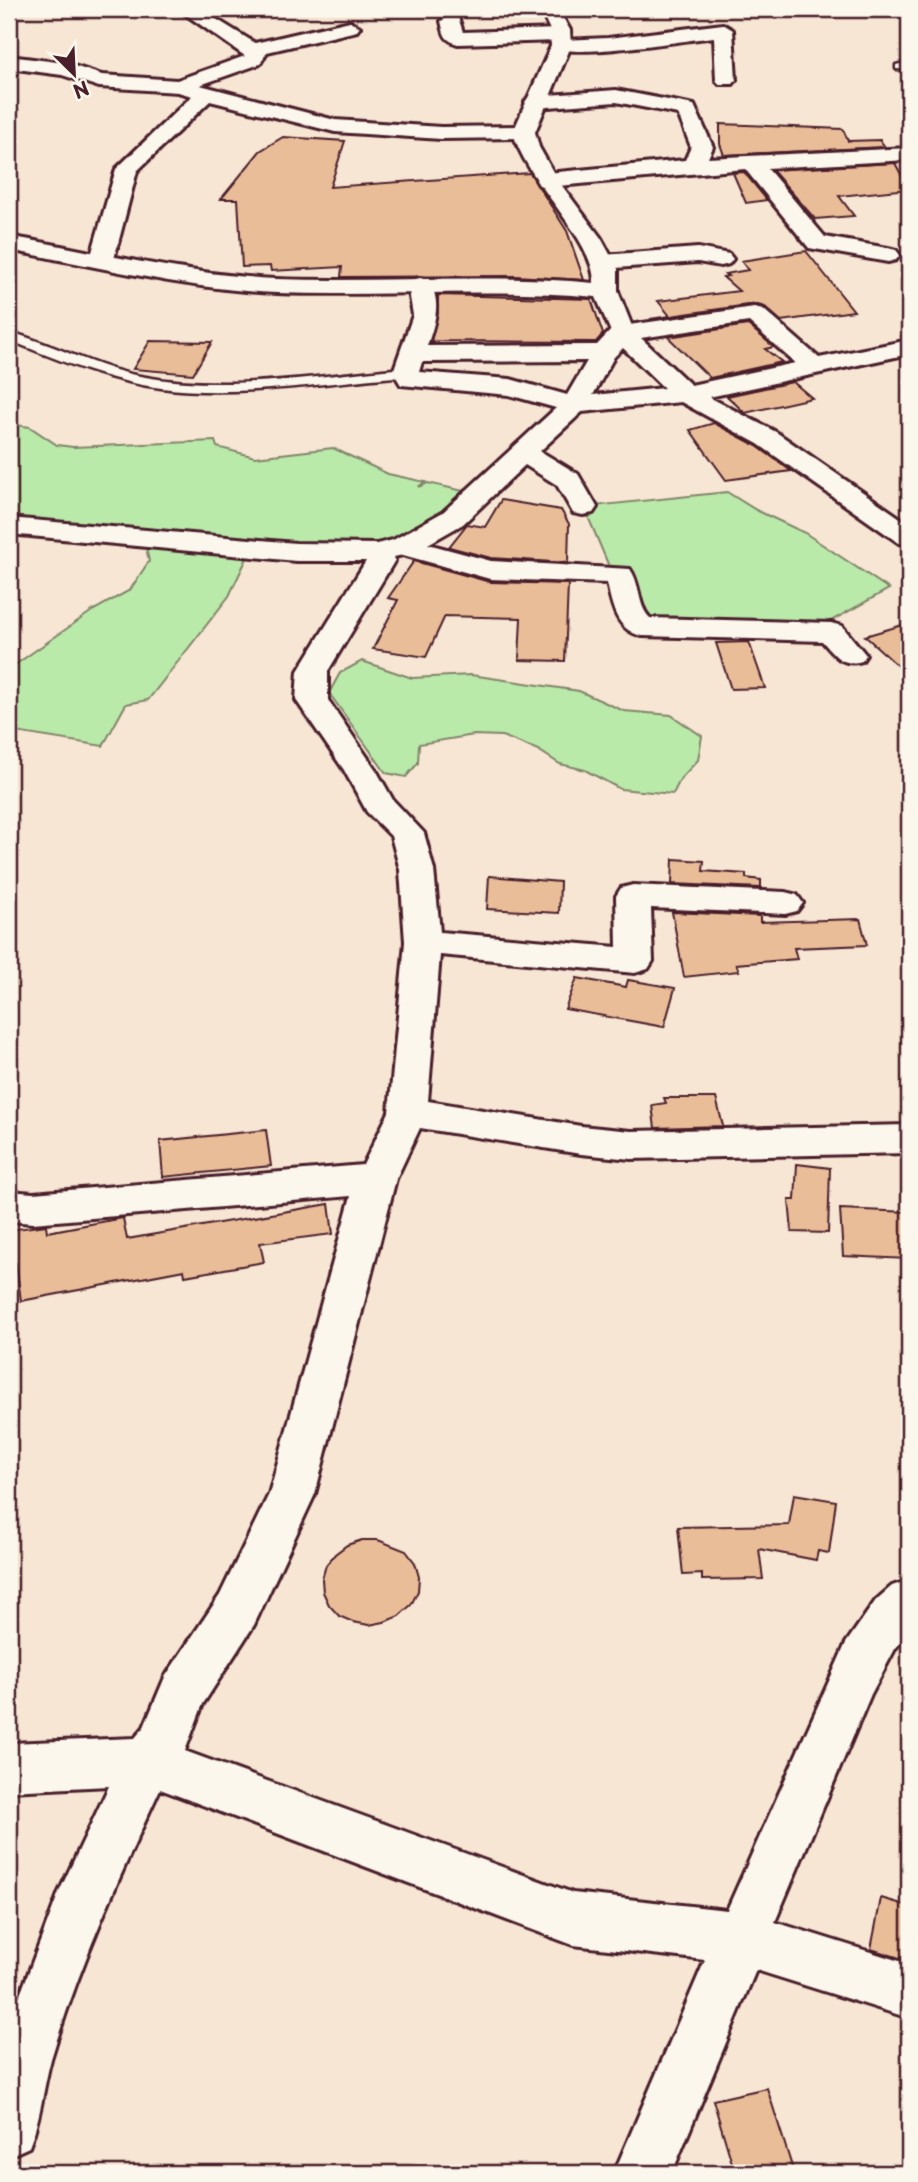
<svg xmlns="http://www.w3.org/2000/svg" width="918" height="2182" font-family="'Playpen Sans',sans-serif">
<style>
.green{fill:#b9eaaa;stroke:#82846a;stroke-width:2}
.building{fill:#eabd99;stroke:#4a1f2b;stroke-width:2}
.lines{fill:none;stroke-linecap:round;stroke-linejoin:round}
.lane-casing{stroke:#4a1f2b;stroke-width:5}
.street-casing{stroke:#4a1f2b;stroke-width:6}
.secondary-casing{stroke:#4a1f2b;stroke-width:6}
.lane{fill:#fbf7ec;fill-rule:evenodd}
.street{fill:#fbf7ec;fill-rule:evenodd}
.secondary{fill:#fbf7ec;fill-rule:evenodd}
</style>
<rect width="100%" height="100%" fill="#f6e6d3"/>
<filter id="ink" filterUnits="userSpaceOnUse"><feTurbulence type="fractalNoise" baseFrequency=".0143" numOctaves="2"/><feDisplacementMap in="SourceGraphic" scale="14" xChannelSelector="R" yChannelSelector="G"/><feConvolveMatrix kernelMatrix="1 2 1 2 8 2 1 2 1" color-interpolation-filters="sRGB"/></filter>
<g filter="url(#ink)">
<g class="green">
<path d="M 9,424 L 30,427 L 57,445 L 73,447 L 215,441 L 217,447 L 255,457 L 333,448 L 388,474 L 425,482 L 418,487 L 428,483 L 472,493 L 455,516 L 377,551 L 209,544 L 9,526 Z"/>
<path d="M 727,492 L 756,510 L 805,533 L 889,589 L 822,626 L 683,629 L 629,614 L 584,507 Z"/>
<path d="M 145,544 L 248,556 L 229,596 L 148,700 L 126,704 L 103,746 L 9,731 L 9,669 L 92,611 L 130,590 L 149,561 Z"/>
<path d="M 362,661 L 412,678 L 471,675 L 579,691 L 624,711 L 671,715 L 702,736 L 698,760 L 681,778 L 673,794 L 620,789 L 585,770 L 560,764 L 538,750 L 502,736 L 474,735 L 419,744 L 418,763 L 406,777 L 386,773 L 329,693 L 340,673 Z"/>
</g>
<g class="building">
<path d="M 720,124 L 843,129 L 848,141 L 880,140 L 885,147 L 724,155 L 720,144 Z"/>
<path d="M 283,137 L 345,141 L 330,187 L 530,173 L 567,231 L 584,280 L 515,276 L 341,277 L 342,267 L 271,271 L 270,266 L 242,267 L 238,199 L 221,199 L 260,151 Z"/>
<path d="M 895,163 L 909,189 L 839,196 L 854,216 L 815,219 L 772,170 Z"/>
<path d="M 744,172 L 767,200 L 746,203 L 733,173 Z"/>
<path d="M 806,251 L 854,311 L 781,321 L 765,307 L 754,304 L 650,319 L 670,316 L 658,301 L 739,291 L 723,277 L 728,276 L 725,274 L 748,270 L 741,261 Z"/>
<path d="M 438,295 L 591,299 L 603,334 L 596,342 L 431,341 L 438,313 Z"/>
<path d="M 748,325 L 774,347 L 765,349 L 782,362 L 710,378 L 668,337 Z"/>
<path d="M 150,341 L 212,342 L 193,374 L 133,369 Z"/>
<path d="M 793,382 L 812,398 L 745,413 L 727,396 Z"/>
<path d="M 714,423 L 757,446 L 791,471 L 726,480 L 690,430 Z"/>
<path d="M 501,500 L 561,510 L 569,524 L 568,563 L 491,558 L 449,547 L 467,524 L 485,527 Z"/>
<path d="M 414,561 L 490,582 L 568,584 L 565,661 L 519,660 L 521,618 L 445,616 L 426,657 L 373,649 L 398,600 L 388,598 Z"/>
<path d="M 909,623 L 909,676 L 865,636 Z"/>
<path d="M 749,642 L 765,688 L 731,689 L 716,643 Z"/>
<path d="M 673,859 L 704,861 L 703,871 L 746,874 L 746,878 L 761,880 L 761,888 L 672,884 Z"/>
<path d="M 489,876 L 560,882 L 559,913 L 487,909 Z"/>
<path d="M 672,912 L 760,916 L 760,922 L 860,919 L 867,945 L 794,948 L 797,959 L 736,964 L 739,971 L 684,977 Z"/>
<path d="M 577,978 L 626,987 L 628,980 L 675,988 L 664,1027 L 565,1009 Z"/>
<path d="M 664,1098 L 716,1098 L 723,1126 L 655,1128 L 652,1105 L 666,1103 Z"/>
<path d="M 266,1130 L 271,1166 L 163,1177 L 160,1141 Z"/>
<path d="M 797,1164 L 830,1168 L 828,1233 L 792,1232 L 789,1200 L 795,1200 Z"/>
<path d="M 329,1204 L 333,1234 L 260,1243 L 264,1262 L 185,1276 L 184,1270 L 21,1301 L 16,1263 L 9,1265 L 9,1230 L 46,1225 L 47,1232 L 123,1218 L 127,1239 Z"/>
<path d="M 840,1209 L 909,1212 L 909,1259 L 843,1256 Z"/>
<path d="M 794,1494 L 836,1501 L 829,1553 L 818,1551 L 816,1560 L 759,1549 L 763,1579 L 702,1580 L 702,1574 L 683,1575 L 678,1527 L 789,1525 Z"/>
<path d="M 362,1540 L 378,1540 L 406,1551 L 415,1563 L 419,1577 L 418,1591 L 411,1605 L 399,1616 L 384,1622 L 369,1625 L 353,1622 L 339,1616 L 329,1605 L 323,1592 L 322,1579 L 326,1565 L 335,1554 L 347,1545 Z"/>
<path d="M 881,1898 L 909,1906 L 909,1961 L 871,1949 Z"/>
<path d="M 767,2088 L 794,2173 L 735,2173 L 713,2100 Z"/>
</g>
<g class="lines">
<defs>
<g id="lane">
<path d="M 900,64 L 909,64 L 909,70 L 896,69 L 896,65 Z"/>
<path d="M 9,332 C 54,344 94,367 140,376 C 227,393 319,375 406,368 L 412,372 L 406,376 C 326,382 242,398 161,388 C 108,381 58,360 9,340 Z"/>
</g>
<g id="street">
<path d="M 178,9 L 200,9 L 255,43 L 350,21 L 360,27 L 357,31 L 267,52 L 260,64 L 200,85 L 335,120 L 441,127 L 524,126 L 531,128 L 535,132 L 531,136 L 524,138 L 441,139 L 335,132 L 210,101 L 137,171 L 114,259 L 110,264 L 94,264 L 90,259 L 116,169 L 192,96 L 178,92 L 99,87 L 62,75 L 9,68 L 9,56 L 65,63 L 102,75 L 177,80 L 245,56 Z"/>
<path d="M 451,15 L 458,17 L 463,32 L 560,29 L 570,35 L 563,40 L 608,38 L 723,24 L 733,30 L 736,80 L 733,84 L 719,84 L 716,80 L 714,37 C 690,40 562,60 551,46 L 558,41 L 458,44 C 444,40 444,34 441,21 Z"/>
<path d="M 616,90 L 694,105 L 713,147 L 708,158 L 909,148 L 909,160 L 767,168 L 825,237 L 888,248 L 896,250 L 900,255 L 896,260 L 888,262 L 809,248 L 745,169 L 547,187 L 539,185 L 536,180 L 539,175 L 547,173 L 685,160 L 691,147 L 678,114 L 616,102 L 535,108 L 528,106 L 525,102 L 528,98 L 535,96 Z"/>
<path d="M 698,248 L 729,254 L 733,259 L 729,264 L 721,266 L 698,262 L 602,269 L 594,267 L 590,262 L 594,257 L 602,255 Z"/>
<path d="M 420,278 L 428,280 C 443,301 434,325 427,346 L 597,345 L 613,328 L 622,326 L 754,307 L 763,309 L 819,358 L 909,340 L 909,354 L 709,397 L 776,432 L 909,524 L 909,545 L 899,543 L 758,444 L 681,402 L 582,412 L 540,451 L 578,474 L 597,507 L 593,513 L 583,515 L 573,513 L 557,485 L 525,465 L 463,524 L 428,544 L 491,561 L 630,569 C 641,584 637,605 650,618 L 831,623 L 842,626 L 866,655 L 862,661 C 841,667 835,655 822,641 L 642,636 C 616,630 612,606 607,583 L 490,579 L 403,555 L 394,557 L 395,560 L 328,671 L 328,700 L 376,770 L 393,800 L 424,833 L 434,870 L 440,932 L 617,947 L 616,896 L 621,888 L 633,885 L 785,892 L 797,895 L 803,903 L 797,911 L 785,914 L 651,908 L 653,961 L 648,969 L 635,973 L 440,955 L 428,1101 L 581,1126 L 631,1131 L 909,1125 L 909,1153 L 631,1159 L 581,1154 L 420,1128 L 396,1179 L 315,1494 L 254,1625 L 203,1704 L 185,1751 L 573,1893 L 727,1910 L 846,1643 L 876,1600 L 892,1586 L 909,1580 L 909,1631 L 895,1649 L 871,1694 L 775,1922 L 909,1964 L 909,2018 L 756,1970 L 672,2173 L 614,2173 L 705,1960 L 573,1945 L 160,1789 C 119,1877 79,1966 51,2059 C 43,2088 41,2118 29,2147 L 9,2156 L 9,2024 L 59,1892 L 109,1786 L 9,1791 L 9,1743 L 135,1738 L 144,1727 L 165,1677 L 220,1595 L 269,1494 L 351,1196 L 33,1223 L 9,1221 L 9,1191 L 33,1193 L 363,1165 L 389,1112 L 405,942 L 400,870 L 391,836 L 367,812 L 344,770 L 296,700 L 298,671 L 366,561 L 296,561 L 9,534 L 9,518 L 296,543 L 377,544 L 393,540 L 443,512 L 556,408 L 509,395 L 401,385 L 393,372 L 413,315 L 408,285 L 412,280 ZM 749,322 L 795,363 L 691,385 L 641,338 ZM 623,348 L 664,388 L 593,395 L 614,357 ZM 587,361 L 567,395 L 510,379 L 419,372 L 422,362 Z"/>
</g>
<path id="secondary" d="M 540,9 L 558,9 L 570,30 L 571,46 L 535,132 L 539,147 L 557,179 L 601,238 L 618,269 L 618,291 L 635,334 L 632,339 L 623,341 L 614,339 L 596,297 C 490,287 383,297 277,293 C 191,290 94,266 9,250 L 9,236 C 97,252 187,275 276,279 C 382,283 488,273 594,283 C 594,237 526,183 513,132 L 551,46 L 550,30 Z"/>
</defs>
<use href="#lane" class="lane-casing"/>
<use href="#street" class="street-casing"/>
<use href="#secondary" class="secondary-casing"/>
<use href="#lane" class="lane"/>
<use href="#street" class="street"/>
<use href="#secondary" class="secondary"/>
</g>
</g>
<rect width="918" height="2182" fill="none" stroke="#fbf7ec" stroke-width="35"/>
<rect x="18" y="18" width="883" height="2147" fill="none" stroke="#4a1f2b" stroke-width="2.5" filter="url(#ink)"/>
<g transform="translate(74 74) rotate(156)" stroke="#fbf7ec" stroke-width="5" paint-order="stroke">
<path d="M0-5L12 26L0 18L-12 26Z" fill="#4a1f2b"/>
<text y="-10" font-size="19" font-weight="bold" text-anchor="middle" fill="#4a1f2b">N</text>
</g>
</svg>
